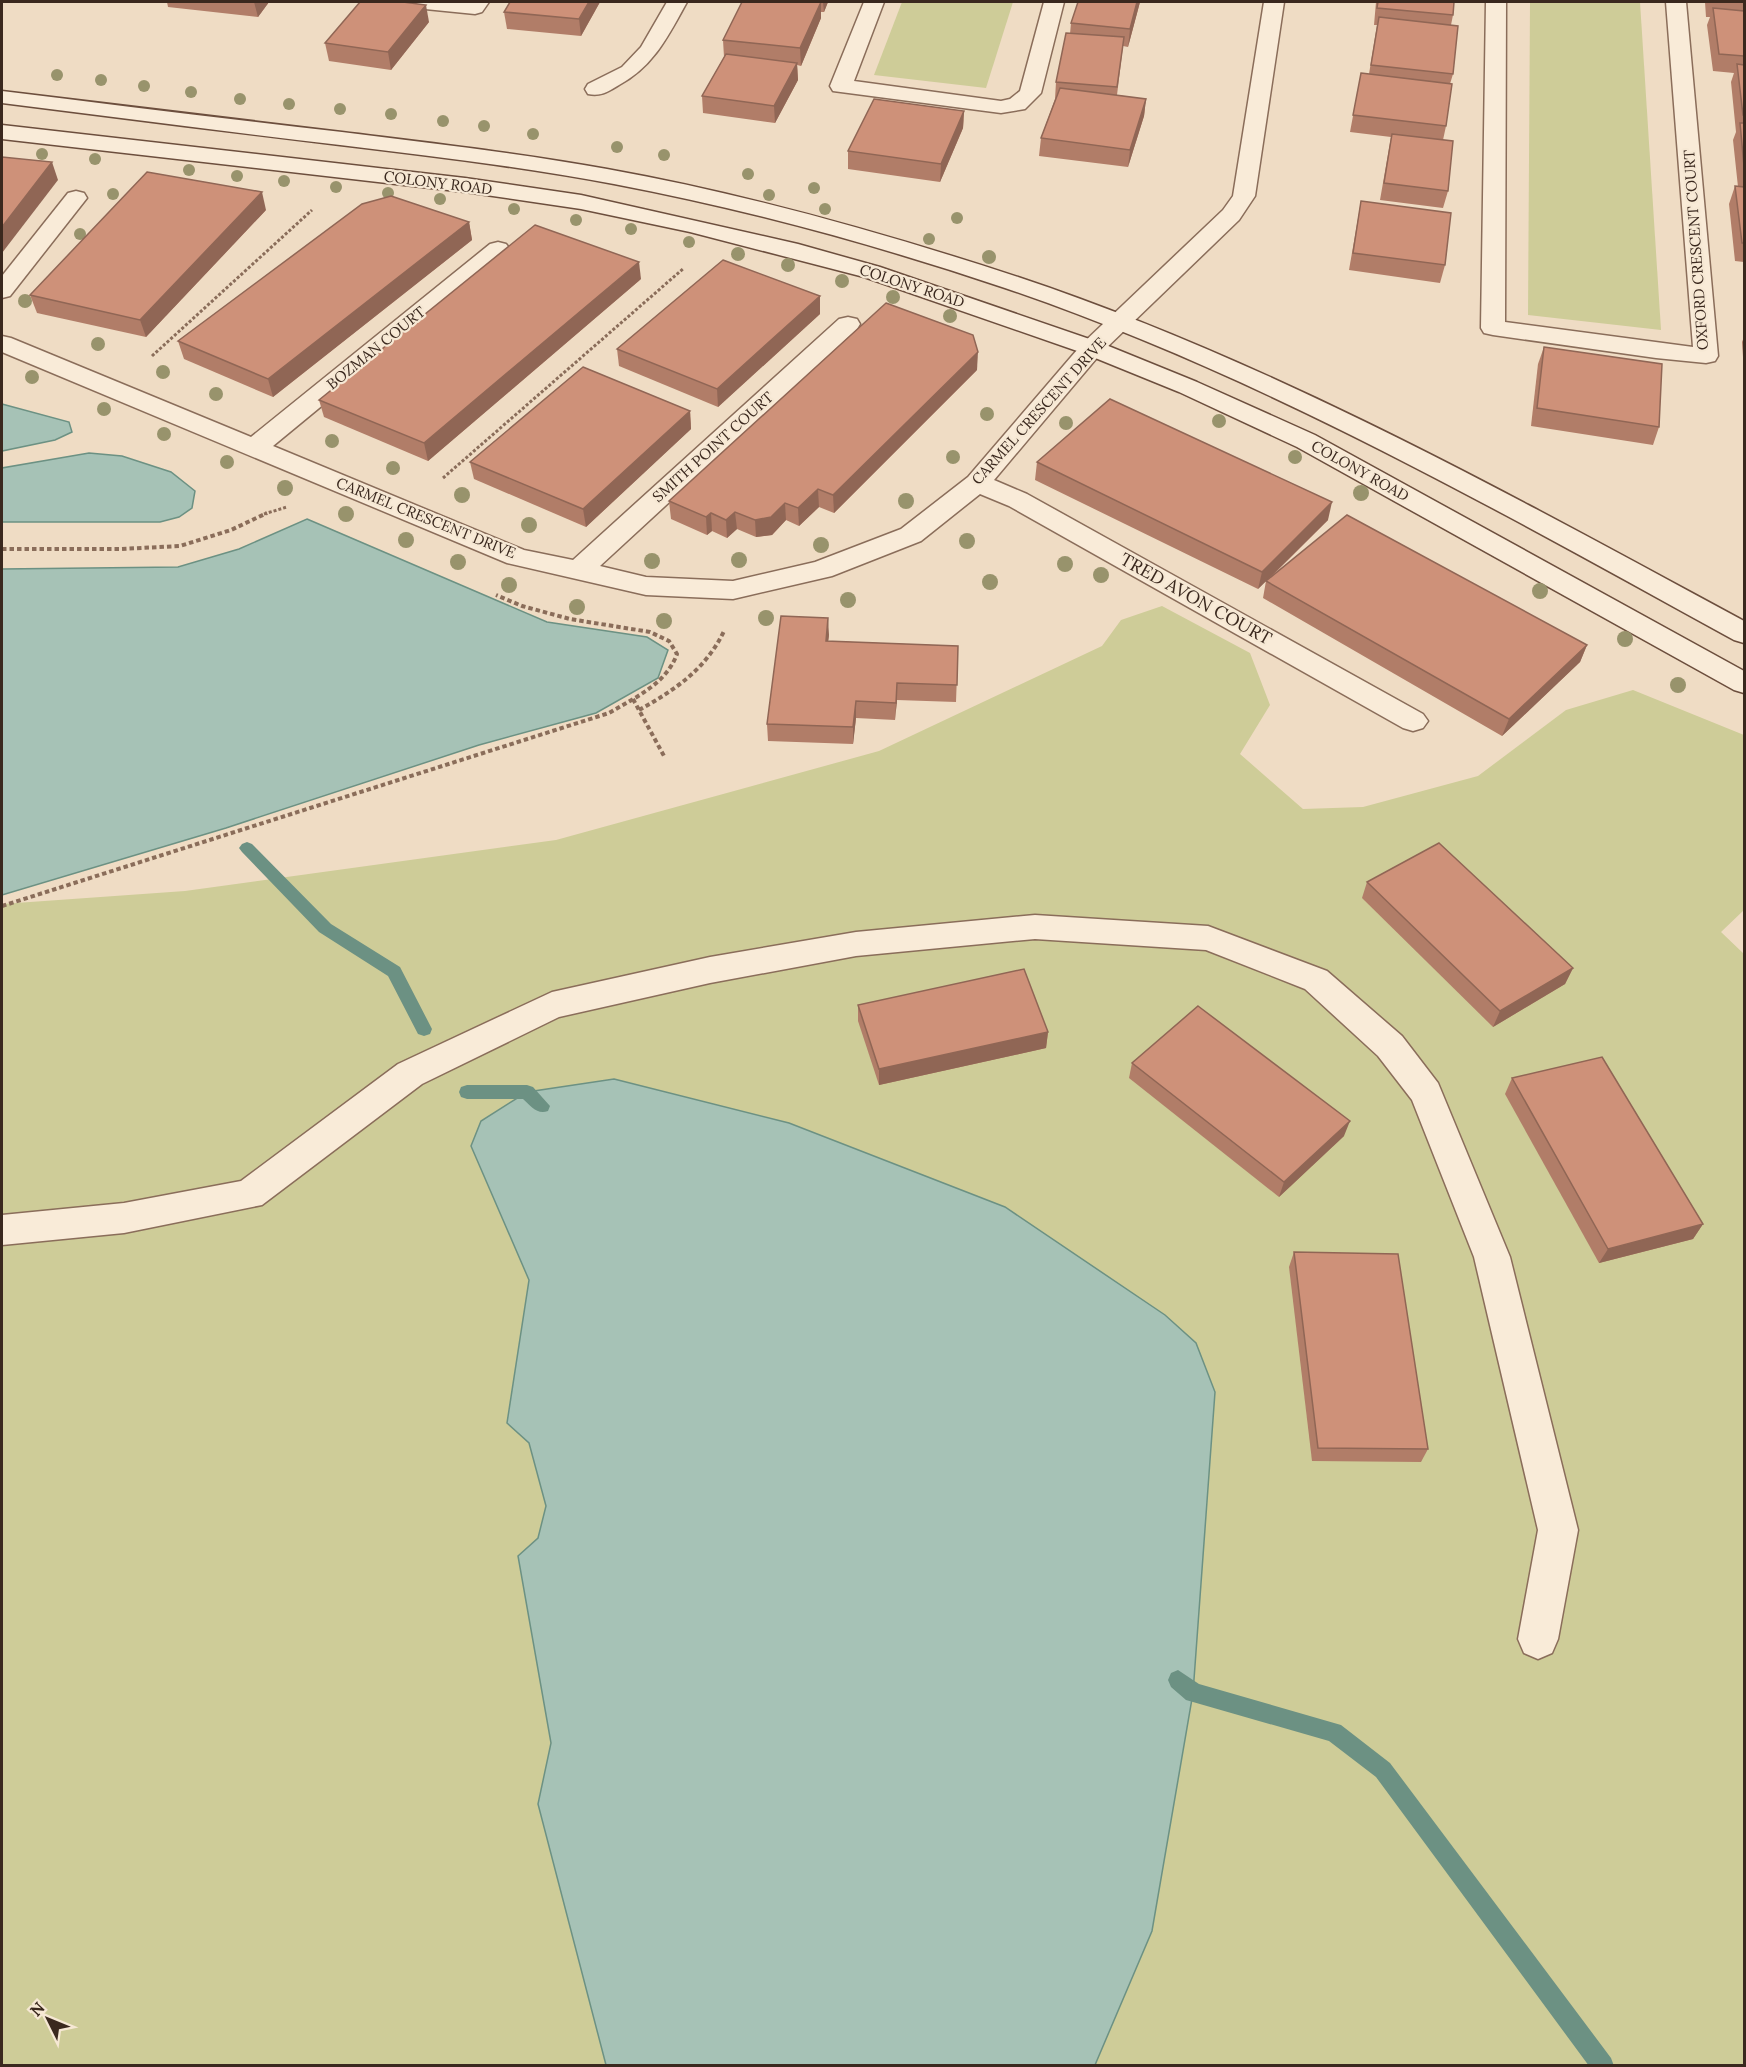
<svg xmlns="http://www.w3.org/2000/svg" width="1746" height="2067" font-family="Lora,serif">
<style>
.green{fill:#cecc98}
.water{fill:#a6c2b6;stroke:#6c9183;stroke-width:1.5}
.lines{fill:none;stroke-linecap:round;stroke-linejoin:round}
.stream{fill:#6c9183;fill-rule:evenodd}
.minor-casing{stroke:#8a6d5a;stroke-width:3}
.secondary-casing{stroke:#6c4e3d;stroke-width:3}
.path-far1{stroke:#8a6d5a;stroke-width:3;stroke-dasharray:3 2;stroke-linecap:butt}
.path{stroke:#8a6d5a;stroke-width:4;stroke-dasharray:4.5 3;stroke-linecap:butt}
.minor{fill:#f9ebd8;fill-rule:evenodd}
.secondary{fill:#f9ebd8;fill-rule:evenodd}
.tree{fill:#98936c}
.wall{fill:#b17d68}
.shaded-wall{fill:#906655}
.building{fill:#ce9179;stroke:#906655;stroke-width:1.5}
.labels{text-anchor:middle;stroke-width:4.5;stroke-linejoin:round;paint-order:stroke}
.far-street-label{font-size:15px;fill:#3a281e;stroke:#f6e8d4}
.street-label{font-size:18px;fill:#3a281e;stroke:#f6e8d4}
</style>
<rect width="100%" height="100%" fill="#efdcc4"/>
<g class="green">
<path d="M902 2H1013L986 88 874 75Z"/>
<path d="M1530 2H1640L1661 330 1528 315Z"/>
<path d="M1162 606 1250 653 1270 705 1240 754 1303 809 1363 807 1478 776 1566 710 1633 690 1744 735V910L1721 932 1744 954V2065H1092H1095L1152 1931 1193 1693 1215 1392 1005 1207 789 1123 614 1079 471 1146 529 1280 507 1422 529 1443 546 1506 538 1538 518 1556 551 1743 538 1804 606 2065 2 2066V904L185 891 556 840 879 751 1102 646 1121 620Z"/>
</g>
<g class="water">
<path d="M2 404 69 422 72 432 55 440 2 451Z"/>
<path d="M89 453 122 456 171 472 195 491 192 508 179 517 160 522H2V468Z"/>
<path d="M307 519 547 622 647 637 668 650 658 678 596 713 479 745 226 828 2 895V569L178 567 239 549Z"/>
<path d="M614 1079 789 1123 1005 1207 1165 1315 1196 1343 1215 1392 1193 1693 1152 1931 1095 2065H606L538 1804 551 1743 518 1556 538 1538 546 1506 529 1443 507 1423 529 1280 471 1146 481 1121 527 1092Z"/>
</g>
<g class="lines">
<g class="stream">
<path d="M247 842 252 844 331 924 400 967 432 1029 430 1034 424 1036 418 1034 388 976 319 932 242 852 239 848 242 844Z"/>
<path d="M467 1085H527L533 1087 550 1106 548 1111C537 1115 531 1106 523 1099H467L461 1097 459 1092 461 1087Z"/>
<path d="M1178 1670 1199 1684 1341 1725 1390 1763 1611 2058 1614 2066H1589L1376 1777 1329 1741 1186 1700 1171 1687 1168 1680 1171 1673Z"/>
</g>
<g class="minor-casing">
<g id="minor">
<path d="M405 2H489L482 12 475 14 415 8 408 6Z"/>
<path d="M667 2H687C668 36 654 66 619 85 609 91 601 97 588 94L585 89 588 84 622 67 641 47Z"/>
<path d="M864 2H884L854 81 1001 101 1010 99 1020 91 1044 2H1064L1041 93 1025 109 1001 113 833 91 830 86Z"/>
<path d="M1264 2H1284L1255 196 1239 220 1101 353 994 480 1027 494 1423 714 1428 721 1423 728 1413 731 1403 728 1009 506 980 494 921 541 832 576 733 599 646 595 507 563 2 352V336L11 338 251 437 490 244 498 242 506 244 510 249 506 254 273 446 524 550 573 560 839 319 848 317 857 319 860 324 857 329 600 566 646 577 733 581 815 562 901 529 968 477 1083 343 1223 210 1233 196Z"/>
<path d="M1486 2H1506L1505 322 1693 347 1666 2H1686L1718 356 1715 361 1706 363 1656 358 1493 335 1484 333 1481 328Z"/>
<path d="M76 191 84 193 87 198 10 296 2 298V276L68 193Z"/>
<path d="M1035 915 1208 926 1327 971 1402 1036 1438 1083 1510 1257 1578 1530 1558 1639 1552 1653 1538 1659 1524 1653 1518 1639 1538 1530 1474 1257 1412 1100 1378 1056 1305 989 1206 950 1035 939 856 956 710 983 559 1017 422 1084 262 1205 124 1233 2 1245V1215L124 1203 241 1181 398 1064 552 992 710 957 856 932Z"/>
</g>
</g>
<g class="secondary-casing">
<g id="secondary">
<path d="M2 91C115 105 228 119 342 132 430 143 519 153 607 169 746 194 884 233 1018 277 1273 362 1509 494 1744 621V643L1734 640C1497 510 1261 375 1005 288 877 245 746 209 614 184 523 167 432 156 340 145 227 132 115 117 2 103Z"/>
<path d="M2 125 465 178 581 195 798 244 880 267 1101 343 1197 382 1315 435 1744 671V693L1734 690 1297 447 1179 392 1083 353 864 277 690 232 581 209 465 192 2 139Z"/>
</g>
</g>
<g class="path-far1">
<path d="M152 356 312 210"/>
<path d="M443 478 684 268"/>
<path d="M264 514 287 507"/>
</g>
<g class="path">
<path d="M2 549H121L180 546 231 530 267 513"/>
<path d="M633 699 664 756"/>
<path d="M639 710C675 690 706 669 724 631"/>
<path d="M2 906 609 713C636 697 666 684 677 654L669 641 650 632 570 619 522 606 496 595"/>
</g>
<use href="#minor" class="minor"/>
<use href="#secondary" class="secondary"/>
</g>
<g class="tree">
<circle cx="57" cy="75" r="6"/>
<circle cx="101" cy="80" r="6"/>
<circle cx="144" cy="86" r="6"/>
<circle cx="191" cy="92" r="6"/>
<circle cx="240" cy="99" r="6"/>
<circle cx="289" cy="104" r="6"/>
<circle cx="340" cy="109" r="6"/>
<circle cx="391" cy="114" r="6"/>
<circle cx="443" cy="121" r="6"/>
<circle cx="484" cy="126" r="6"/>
<circle cx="533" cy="134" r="6"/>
<circle cx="617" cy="147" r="6"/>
<circle cx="42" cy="154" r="6"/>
<circle cx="664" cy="155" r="6"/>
<circle cx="95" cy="159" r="6"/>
<circle cx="189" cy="170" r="6"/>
<circle cx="748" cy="174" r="6"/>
<circle cx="237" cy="176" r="6"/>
<circle cx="284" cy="181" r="6"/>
<circle cx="336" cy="187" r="6"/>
<circle cx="814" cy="188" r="6"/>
<circle cx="388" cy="193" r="6"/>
<circle cx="113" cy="194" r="6"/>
<circle cx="769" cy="195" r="6"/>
<circle cx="440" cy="199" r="6"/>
<circle cx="514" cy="209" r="6"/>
<circle cx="825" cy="209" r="6"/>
<circle cx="957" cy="218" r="6"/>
<circle cx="576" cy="220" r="6"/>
<circle cx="631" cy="229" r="6"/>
<circle cx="80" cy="234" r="6"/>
<circle cx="929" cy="239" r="6"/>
<circle cx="689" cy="242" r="6"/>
<circle cx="738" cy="254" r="7"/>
<circle cx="989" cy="257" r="7"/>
<circle cx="788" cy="265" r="7"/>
<circle cx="842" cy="281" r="7"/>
<circle cx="893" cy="297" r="7"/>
<circle cx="25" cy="301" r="7"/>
<circle cx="950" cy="316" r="7"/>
<circle cx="98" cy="344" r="7"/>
<circle cx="163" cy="372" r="7"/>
<circle cx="32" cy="377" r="7"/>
<circle cx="216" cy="394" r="7"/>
<circle cx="104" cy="409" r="7"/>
<circle cx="987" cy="414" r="7"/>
<circle cx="1219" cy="421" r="7"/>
<circle cx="1066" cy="423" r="7"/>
<circle cx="164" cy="434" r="7"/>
<circle cx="332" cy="441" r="7"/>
<circle cx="953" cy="457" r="7"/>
<circle cx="1295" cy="457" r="7"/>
<circle cx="227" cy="462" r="7"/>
<circle cx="393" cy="468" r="7"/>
<circle cx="285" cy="488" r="8"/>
<circle cx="1361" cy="493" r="8"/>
<circle cx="462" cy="495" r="8"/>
<circle cx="906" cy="501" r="8"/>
<circle cx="346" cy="514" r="8"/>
<circle cx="529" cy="525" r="8"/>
<circle cx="406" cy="540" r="8"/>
<circle cx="967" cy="541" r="8"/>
<circle cx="821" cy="545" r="8"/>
<circle cx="739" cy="560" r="8"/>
<circle cx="652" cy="561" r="8"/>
<circle cx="458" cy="562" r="8"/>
<circle cx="1065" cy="564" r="8"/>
<circle cx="1101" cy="575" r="8"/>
<circle cx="990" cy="582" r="8"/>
<circle cx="509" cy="585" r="8"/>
<circle cx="1540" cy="591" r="8"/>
<circle cx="848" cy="600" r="8"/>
<circle cx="577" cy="607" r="8"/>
<circle cx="766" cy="618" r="8"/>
<circle cx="664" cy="621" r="8"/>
<circle cx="1625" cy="639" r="8"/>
<circle cx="1678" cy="685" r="8"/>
</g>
<g class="wall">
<path d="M167 2H269L258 17 168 7Z"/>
<path d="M510 2H600L581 36 507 29 504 12Z"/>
<path d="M742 2H828L824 12H821V18L801 66 797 65 798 80 775 123 703 113 702 96 724 57 723 40Z"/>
<path d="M1140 2 1128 47 1123 46 1117 95 1146 99 1144 116 1128 167 1039 156 1041 138 1055 99 1056 82 1070 34 1071 23Z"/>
<path d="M1376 2H1454L1453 15 1451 25 1453 74 1450 84 1446 126 1443 140 1448 191 1443 208 1380 200 1391 137 1350 132 1361 73 1369 74 1377 25H1374Z"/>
<path d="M1705 2H1744V262L1735 261 1729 204 1735 186 1738 187 1733 140 1736 132 1731 82 1734 73 1713 71 1707 25 1710 17H1706Z"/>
<path d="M429 22 391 70 329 61 325 43Z"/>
<path d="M964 111 963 128 940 182 848 169V151Z"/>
<path d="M1361 201 1445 265 1440 283 1349 270Z"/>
<path d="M266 210 146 337 37 313 30 295Z"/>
<path d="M469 222 472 240 273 397 184 359 178 341Z"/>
<path d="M641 279 428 461 324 417 319 400Z"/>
<path d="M820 314 718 407 619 366 617 349Z"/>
<path d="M1744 337V372L1742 342Z"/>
<path d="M1544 347 1659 427 1653 445 1531 426 1538 364Z"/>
<path d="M977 370 834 513 819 507 799 526 786 520 772 535 756 537 737 529 727 538 712 531 707 535 671 519 669 501Z"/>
<path d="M690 411 691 429 586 527 474 479 470 462Z"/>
<path d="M1037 462 1328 520 1269 579 1587 645 1580 662 1502 736 1263 598 1266 581 1258 589 1035 480Z"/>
<path d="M829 635 828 641 958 646 956 702 897 700 895 720 856 718 853 744 768 741 767 724Z"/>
<path d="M1367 882 1573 968 1565 984 1493 1027 1362 898Z"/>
<path d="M858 1005 1048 1032 1046 1048 879 1085 858 1021Z"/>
<path d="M1132 1063 1344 1136 1279 1197 1129 1078Z"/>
<path d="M1512 1078 1703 1224 1693 1239 1599 1263 1505 1094Z"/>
<path d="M1294 1252 1428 1449 1421 1462 1312 1461 1289 1267Z"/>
</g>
<g class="shaded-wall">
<path d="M254 2H269L258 17Z"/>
<path d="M589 2H600L581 36 579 19Z"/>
<path d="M821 2V18L801 66 800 48Z"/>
<path d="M823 2H828L824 12Z"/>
<path d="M1137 2H1140L1128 47 1130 29Z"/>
<path d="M426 5 429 22 391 70 388 52Z"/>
<path d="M797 63 798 80 775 123 774 106Z"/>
<path d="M1146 99 1144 116 1128 167 1130 150Z"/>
<path d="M964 111 963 128 940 182 941 164Z"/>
<path d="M52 162 58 180 2 253V227Z"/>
<path d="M262 192 266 210 146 337 140 320Z"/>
<path d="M469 222 472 240 273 397 268 379Z"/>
<path d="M639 262 641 279 428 461 424 443Z"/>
<path d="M820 296V314L718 407 717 389Z"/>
<path d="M978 352 977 370 834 513 833 495Z"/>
<path d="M690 411 691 429 586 527 583 509Z"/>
<path d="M818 489 819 507 799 526 798 508Z"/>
<path d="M1332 502 1328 520 1258 589 1262 572Z"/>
<path d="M785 503 786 520 772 535 756 537 755 520Z"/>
<path d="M735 512 737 529 727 538 726 520Z"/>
<path d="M711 513 712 531 707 535 706 517Z"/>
<path d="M828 618 829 635 826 658V641Z"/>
<path d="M1587 645 1580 662 1502 736 1509 719Z"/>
<path d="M897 683V700L895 720 896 703Z"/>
<path d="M856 701V718L853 744V727Z"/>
<path d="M1573 968 1565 984 1493 1027 1500 1011Z"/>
<path d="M1048 1032 1046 1048 879 1085V1069Z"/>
<path d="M1350 1121 1344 1136 1279 1197 1284 1182Z"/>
<path d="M1703 1224 1693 1239 1599 1263 1608 1249Z"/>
</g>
<g class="building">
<path d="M360 2H403L426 5 388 52 325 43Z"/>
<path d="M510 2H589L579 19 504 12Z"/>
<path d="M742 2H821L800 48 723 40Z"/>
<path d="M1078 2H1137L1130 29 1071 23Z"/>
<path d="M1378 2H1454L1453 15 1377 8Z"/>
<path d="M1713 8 1744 11V56L1719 54Z"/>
<path d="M1379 17 1458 26 1453 74 1371 65Z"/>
<path d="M1066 33 1124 37 1117 87 1056 82Z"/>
<path d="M726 54 797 63 774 106 702 96Z"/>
<path d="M1737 64 1744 65V115H1743Z"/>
<path d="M1361 73 1452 84 1446 126 1353 115Z"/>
<path d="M1060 88 1146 99 1130 150 1041 138Z"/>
<path d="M874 99 964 111 941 164 848 151Z"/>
<path d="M1740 123H1744V166Z"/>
<path d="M1392 134 1453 141 1448 191 1384 183Z"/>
<path d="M2 157 52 162 2 227Z"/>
<path d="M147 172 262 192 140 320 30 295Z"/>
<path d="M1735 186 1744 187V243H1742Z"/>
<path d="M391 196 469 222 268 379 178 341 362 204Z"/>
<path d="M1361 201 1451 213 1445 265 1353 253Z"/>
<path d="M535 225 639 262 424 443 319 400Z"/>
<path d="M723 260 820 296 717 389 617 349Z"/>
<path d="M886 303 973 335 978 352 833 495 818 489 798 508 785 503 771 517 755 520 735 512 726 520 711 513 706 517 669 501Z"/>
<path d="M1544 347 1662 364 1659 427 1537 408Z"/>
<path d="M583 367 690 411 583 509 470 462Z"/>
<path d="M1110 399 1332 502 1262 572 1037 462Z"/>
<path d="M1347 515 1587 645 1509 719 1266 581Z"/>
<path d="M781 616 828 618 826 641 958 646 957 685 897 683 896 703 856 701 853 727 767 724Z"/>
<path d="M1439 843 1573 968 1500 1011 1367 882Z"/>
<path d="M1024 969 1048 1032 879 1069 858 1005Z"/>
<path d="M1198 1006 1350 1121 1284 1182 1132 1063Z"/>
<path d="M1602 1057 1703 1224 1608 1249 1512 1078Z"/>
<path d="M1294 1252 1398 1254 1428 1449 1318 1448Z"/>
</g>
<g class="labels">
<g class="far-street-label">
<text transform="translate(438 183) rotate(7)" y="5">COLONY ROAD</text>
<text transform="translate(1696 250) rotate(-94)" y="5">OXFORD CRESCENT COURT</text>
<text transform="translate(912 286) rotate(18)" y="5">COLONY ROAD</text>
<text transform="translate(376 348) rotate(-39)" y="5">BOZMAN COURT</text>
<text transform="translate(1039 411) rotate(-48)" y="5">CARMEL CRESCENT DRIVE</text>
<text transform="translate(713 447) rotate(-42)" y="5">SMITH POINT COURT</text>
<text transform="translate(1360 471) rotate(29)" y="5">COLONY ROAD</text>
<text transform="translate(426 518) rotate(22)" y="5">CARMEL CRESCENT DRIVE</text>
</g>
<g class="street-label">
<text transform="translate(1196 599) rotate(29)" y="6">TRED AVON COURT</text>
</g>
</g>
<rect width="1746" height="2067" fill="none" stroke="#3a281e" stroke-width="6"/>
<g transform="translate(48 2019) rotate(313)" stroke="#f6e8d4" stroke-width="4.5" paint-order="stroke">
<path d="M0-4.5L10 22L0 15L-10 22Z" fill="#3a281e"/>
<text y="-9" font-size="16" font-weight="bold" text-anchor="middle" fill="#3a281e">N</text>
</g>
</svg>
